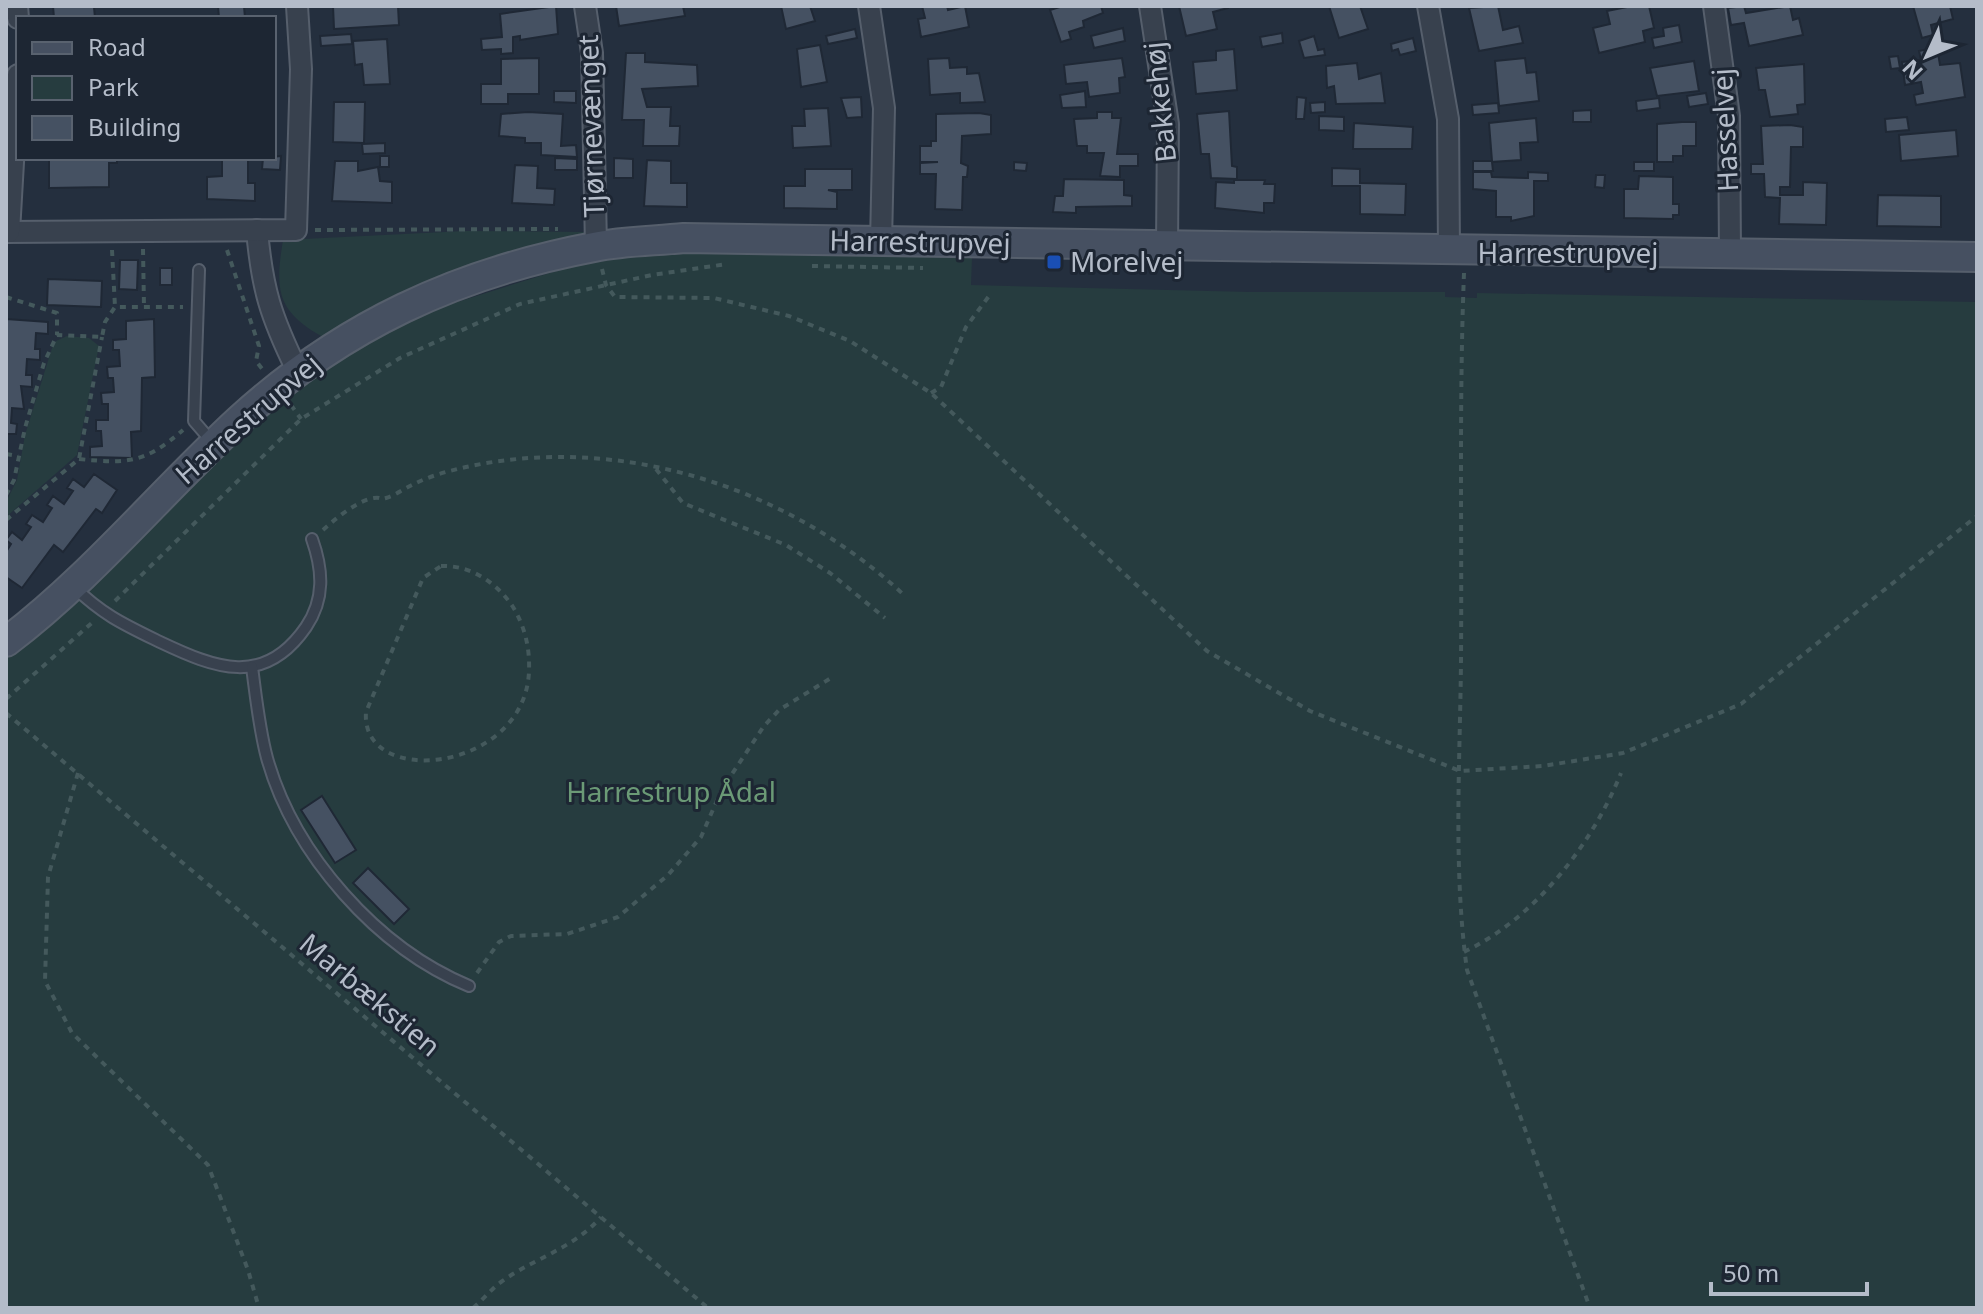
<svg xmlns="http://www.w3.org/2000/svg" width="1983" height="1314" font-family="'Noto Sans',sans-serif">
<style>
.green{fill:#263c3f}
.building{fill:#455162;stroke:#1f2835;stroke-width:2}
.lines{fill:none;stroke-linecap:round;stroke-linejoin:round}
.lane-casing{stroke:#565f6c;stroke-width:14}
.street-casing{stroke:#565f6c;stroke-width:24}
.secondary-casing{stroke:#565f6c;stroke-width:32}
.path{stroke:#44595c;stroke-width:4;stroke-dasharray:6 6;stroke-linecap:butt}
.lane{stroke:#38414e;stroke-width:10}
.street{stroke:#38414e;stroke-width:20}
.secondary{stroke:#465061;stroke-width:28}
.transit-dot{fill:#1a4fb4;stroke:#1d2633;stroke-width:3}
.labels{text-anchor:middle;stroke-width:6;stroke-linejoin:round;paint-order:stroke}
.street-label{font-size:28px;fill:#b4bcc9;stroke:#1d2633}
.poi-label{font-size:28px;fill:#b4bcc9;stroke:#1d2633;text-anchor:start}
.park-label{font-size:28px;fill:#6b9a76;stroke:#1d2633}
</style>
<rect width="100%" height="100%" fill="#242f3e"/>
<g class="green">
<path d="M465 231 586 232 396 296 323 337C276 311 275 289 283 240Z"/>
<path d="M686 251 972 258 971 285 1250 292H1445V297L1477 298V293L1977 302V1308H6V650L273 405 342 351 403 319 588 261Z"/>
<path d="M67 336 89 338 99 346 77 455 6 517V502L17 480 25 435 52 348 56 341Z"/>
</g>
<g class="building">
<path d="M53 6 94 7 95 18H54Z"/>
<path d="M218 6H244L245 18H219Z"/>
<path d="M333 6H398L399 25 334 29Z"/>
<path d="M556 6 558 34 520 40V36L513 37V53L501 54V49L482 50 481 39 502 37 500 14Z"/>
<path d="M616 6H683L685 16 619 26Z"/>
<path d="M781 6H810L815 21 786 29Z"/>
<path d="M922 6H947L948 10 965 6 969 27 921 37 918 19 925 18Z"/>
<path d="M1063 6H1101L1103 13 1083 21 1084 27 1069 32 1071 39 1061 42 1050 10Z"/>
<path d="M1179 6H1228V8L1213 12 1217 29 1186 36Z"/>
<path d="M1329 6H1360L1368 29 1339 38Z"/>
<path d="M1498 6 1503 30 1519 26 1523 43 1479 51 1469 8Z"/>
<path d="M1632 6H1649L1654 28 1643 31 1645 42 1599 53 1593 28 1610 24 1607 11Z"/>
<path d="M1744 6 1746 13 1790 6 1793 20 1799 18 1803 35 1749 46 1744 23 1731 25 1728 8Z"/>
<path d="M1913 6H1950L1953 19 1931 25 1933 35 1922 38Z"/>
<path d="M1679 25 1682 42 1654 48 1652 38 1664 36 1663 28Z"/>
<path d="M1123 28 1125 41 1094 48 1091 36Z"/>
<path d="M855 29 857 38 828 44 826 36Z"/>
<path d="M1282 33 1283 43 1262 47 1260 37Z"/>
<path d="M351 34 352 44 321 46 320 36Z"/>
<path d="M1314 36 1318 50 1324 49 1325 55 1304 58 1299 41Z"/>
<path d="M1413 38 1416 51 1400 55 1398 49 1392 51 1391 44Z"/>
<path d="M387 39 390 84 364 85 362 64 355 65 353 41Z"/>
<path d="M820 45 827 82 801 87 797 49Z"/>
<path d="M1937 47 1940 65 1960 63 1965 97 1916 105 1914 95 1923 93 1921 82 1905 85 1902 62 1921 60 1919 51Z"/>
<path d="M1234 49 1237 90 1196 94 1193 62 1216 60V51Z"/>
<path d="M626 53H645V62L697 65 698 86 642 89 647 107H671L670 126H680L679 146H643L644 120H622Z"/>
<path d="M1898 56 1900 68 1891 69 1889 57Z"/>
<path d="M539 58V94H508V104H481V84H501V59Z"/>
<path d="M949 58 950 68 967 67V74L979 73 985 102 960 103V93L930 95 928 59Z"/>
<path d="M1122 58 1125 77 1119 78 1120 93 1089 97 1087 82 1066 84 1064 65Z"/>
<path d="M1525 58 1527 73 1536 72 1539 101 1499 106 1495 61Z"/>
<path d="M1694 61 1699 91 1657 96 1650 68Z"/>
<path d="M1357 63 1359 79 1381 73 1385 103 1336 104 1334 86 1327 88 1326 66Z"/>
<path d="M1804 64 1805 104 1797 105 1798 114 1770 117 1765 90H1759L1756 68Z"/>
<path d="M554 91H576V103L554 102Z"/>
<path d="M1085 91 1086 107 1062 108 1060 95Z"/>
<path d="M1706 93 1708 104 1689 107 1687 96Z"/>
<path d="M861 97 862 117 847 118 841 98Z"/>
<path d="M1297 97 1306 98 1304 119H1296Z"/>
<path d="M1659 98 1660 108 1637 111 1636 101Z"/>
<path d="M334 102H365L364 143 333 142Z"/>
<path d="M1325 102V112L1311 113 1310 103Z"/>
<path d="M1498 103 1499 113 1473 115 1472 105Z"/>
<path d="M828 108 831 146 793 148 792 126H805L804 109Z"/>
<path d="M1591 110V122H1573V111Z"/>
<path d="M1229 111 1232 166 1237 167V179L1211 178 1209 154H1201L1197 114Z"/>
<path d="M528 112 563 114 561 146 576 145 577 157 541 155V143H525V138L499 136 501 114Z"/>
<path d="M1097 112H1112V118H1121L1117 154H1138V166H1120V177L1100 176 1104 153H1087V146H1077L1074 119 1097 118Z"/>
<path d="M979 113 991 115V134L962 136 961 163 968 166 967 177H963L962 210 935 209 936 174H920V163L938 162H920V146H931V141H936V114Z"/>
<path d="M1319 116 1344 117V131L1319 130Z"/>
<path d="M1907 117 1909 130 1886 132 1885 119Z"/>
<path d="M1536 118 1538 142 1520 143 1521 160 1492 162 1493 171H1473V161H1492L1489 123Z"/>
<path d="M1682 122H1696V146H1683V156H1673V162H1657V124Z"/>
<path d="M1354 123 1413 127 1412 149H1353Z"/>
<path d="M1790 125 1803 127V147H1791L1790 187H1780V195H1803V182L1827 183 1826 225 1779 224 1780 198 1765 197 1764 174H1751V164H1763L1761 126Z"/>
<path d="M1956 130 1958 156 1901 161 1899 135Z"/>
<path d="M385 143V153L363 154 362 144Z"/>
<path d="M281 156 280 170 262 169 263 158Z"/>
<rect x="380" y="156" width="9" height="11"/>
<path d="M92 158H117V163H109V187L49 188V160Z"/>
<path d="M232 158 248 160V183H255V201L207 199V177L222 176V160Z"/>
<path d="M555 158 577 159V170H555Z"/>
<path d="M614 158 633 159V178H614Z"/>
<path d="M647 160 671 161V183H687V207L644 206Z"/>
<path d="M335 161H358V171L378 167 380 181 392 182V203L332 201Z"/>
<path d="M1014 162 1027 163 1026 171 1014 170Z"/>
<rect x="1634" y="162" width="20" height="9"/>
<path d="M515 165 538 166 537 188 555 189 554 205 512 203Z"/>
<path d="M1332 168 1360 169V183L1406 184 1405 215 1360 214V186H1332Z"/>
<path d="M805 169H852V190H828L837 192V209L784 208V186H805Z"/>
<path d="M1473 172H1491L1492 177 1528 178V172L1548 173V181H1534V216L1511 221V217H1496V191L1473 189Z"/>
<path d="M1596 175H1605L1604 188 1595 187Z"/>
<path d="M1639 176 1673 177V204H1679V215H1673V219L1624 218V189H1638Z"/>
<path d="M1064 179 1124 180V195L1132 196V206L1076 207V213L1053 212 1055 196H1063Z"/>
<path d="M1234 180H1265L1264 184H1275L1274 203H1264V213L1215 208 1216 182 1234 183Z"/>
<path d="M1878 195 1941 196V227L1877 226Z"/>
<path d="M120 260H138L137 290 119 289Z"/>
<rect x="160" y="268" width="12" height="17"/>
<path d="M48 279 102 281 101 307 47 305Z"/>
<path d="M6 319 48 322V334L36 333 35 349H40V360L27 359 26 375H32V387L21 386 24 409 12 408 11 423 17 424 16 434H6Z"/>
<path d="M154 319 155 377 142 378 141 431 131 432 132 458 90 457V447L102 446 101 431H96V420H108V404H102L101 393 114 392 113 378H108L107 367 120 366 119 350H113V340L126 339V321Z"/>
<path d="M94 474 117 490 102 513 96 509 63 552 54 545 22 588 6 577V552L11 544 6 540 12 532 22 540 31 527 26 524 32 515 43 522 52 508 47 505 53 496 64 504 73 491 67 488 73 479 84 487Z"/>
<path d="M322 796 356 850 335 863 301 810Z"/>
<path d="M368 868 409 909 394 924 353 883Z"/>
</g>
<g class="lines">
<g class="lane-casing">
<g id="lane">
<path d="M199 270 194 421 213 443"/>
<path d="M73 586C103 615 123 624 160 642 215 668 264 688 306 627 325 599 323 570 312 539"/>
<path d="M252 667C256 697 259 728 267 758 294 854 377 948 469 986"/>
</g>
</g>
<g class="street-casing">
<g id="street">
<path d="M17 6 18 18"/>
<path d="M585 6 592 53 596 246"/>
<path d="M869 6 884 108 881 242"/>
<path d="M1150 6 1168 124 1167 246"/>
<path d="M1428 6 1448 119 1449 252"/>
<path d="M1714 6 1729 116 1730 254"/>
<path d="M257 230C262 289 271 317 297 370"/>
<path d="M6 232 296 230 301 69 297 6"/>
<path d="M9 232 18 75"/>
</g>
</g>
<g class="secondary-casing">
<path id="secondary" d="M6 642C91 578 161 492 239 420 342 326 457 273 594 247 623 241 655 241 684 238L1977 257"/>
</g>
<g class="path">
<path d="M315 230 558 229"/>
<path d="M143 249 144 307"/>
<path d="M112 250 115 307"/>
<path d="M227 250 259 346 256 361 263 370"/>
<path d="M812 266 923 268"/>
<path d="M602 269 606 285 615 297 714 298 789 316 850 341 931 393 1207 651 1310 711 1460 771 1543 766 1623 753 1741 704 1977 516"/>
<path d="M1464 273C1459 402 1462 532 1461 661 1460 764 1453 869 1467 970L1590 1308"/>
<path d="M6 297 57 313V335"/>
<path d="M931 393 941 387 966 327 989 296"/>
<path d="M291 405 301 419"/>
<path d="M6 454 18 456"/>
<path d="M79 459C128 464 145 463 183 430"/>
<path d="M656 469 683 503 786 545 830 573 885 618"/>
<path d="M6 495 14 480 25 428 44 363 57 335 102 337 105 322 115 307H183"/>
<path d="M6 520 79 459 102 337"/>
<path d="M323 530C335 519 358 500 374 498 382 497 379 500 386 498 396 495 405 488 414 484 430 476 448 471 466 467 622 433 790 488 905 596"/>
<path d="M441 566C471 565 497 583 513 607 525 627 530 648 529 672 524 773 360 789 366 712L423 578Z"/>
<path d="M115 601 301 419 400 358 520 304 652 275 727 264"/>
<path d="M6 699 94 621"/>
<path d="M6 713 708 1308"/>
<path d="M78 773 48 877 45 981 72 1033 208 1165 248 1270 259 1308"/>
<path d="M1464 952C1535 918 1592 845 1621 773"/>
<path d="M477 973 499 942 511 936 567 934 618 917 668 875 701 837 722 789 764 726 779 710 831 678"/>
<path d="M473 1308C483 1300 491 1289 501 1282 534 1258 573 1249 601 1217"/>
</g>
<use href="#lane" class="lane"/>
<use href="#street" class="street"/>
<use href="#secondary" class="secondary"/>
</g>
<rect class="transit-dot" x="1046" y="254" width="16" height="16" rx="4"/>
<g class="labels">
<g class="street-label">
<text transform="translate(1160 102) rotate(-96)" y="10">Bakkehøj</text>
<text transform="translate(591 126) rotate(-92)" y="10">Tjørnevænget</text>
<text transform="translate(1725 130) rotate(-93)" y="10">Hasselvej</text>
<text transform="translate(920 242) rotate(1)" y="10">Harrestrupvej</text>
<text x="1568" y="263">Harrestrupvej</text>
<text transform="translate(248 419) rotate(-41)" y="10">Harrestrupvej</text>
<text transform="translate(370 995) rotate(40)" y="10">Marbækstien</text>
</g>
<g class="poi-label">
<text x="1070" y="272">Morelvej</text>
</g>
<g class="park-label">
<text x="671" y="802">Harrestrup Ådal</text>
</g>
</g>
<rect width="1983" height="1314" fill="none" stroke="#b4bcc9" stroke-width="16"/>
<rect x="16" y="16" width="260" height="144" fill="#1d2633" stroke="#59626f" stroke-width="2"/>
<rect x="32" y="42" width="40" height="12" fill="#465061" stroke="#59626f" stroke-width="2"/>
<text x="88" y="56" font-size="24" fill="#b4bcc9">Road</text>
<rect x="32" y="76" width="40" height="24" fill="#263c3f" stroke="#59626f" stroke-width="2"/>
<text x="88" y="96" font-size="24" fill="#b4bcc9">Park</text>
<rect x="32" y="116" width="40" height="24" fill="#455162" stroke="#59626f" stroke-width="2"/>
<text x="88" y="136" font-size="24" fill="#b4bcc9">Building</text>
<g transform="translate(1927 56) rotate(226)" stroke="#1d2633" stroke-width="6" paint-order="stroke">
<path d="M0-6L14 30L0 20L-14 30Z" fill="#b4bcc9"/>
<text y="-12" font-size="22" font-weight="bold" text-anchor="middle" fill="#b4bcc9">N</text>
</g>
<path d="M1711 1282v12h156v-12" fill="none" stroke="#b4bcc9" stroke-width="4"/>
<text x="1723" y="1282" font-size="24" fill="#b4bcc9" stroke="#1d2633" stroke-width="6" paint-order="stroke">50 m</text>
</svg>
